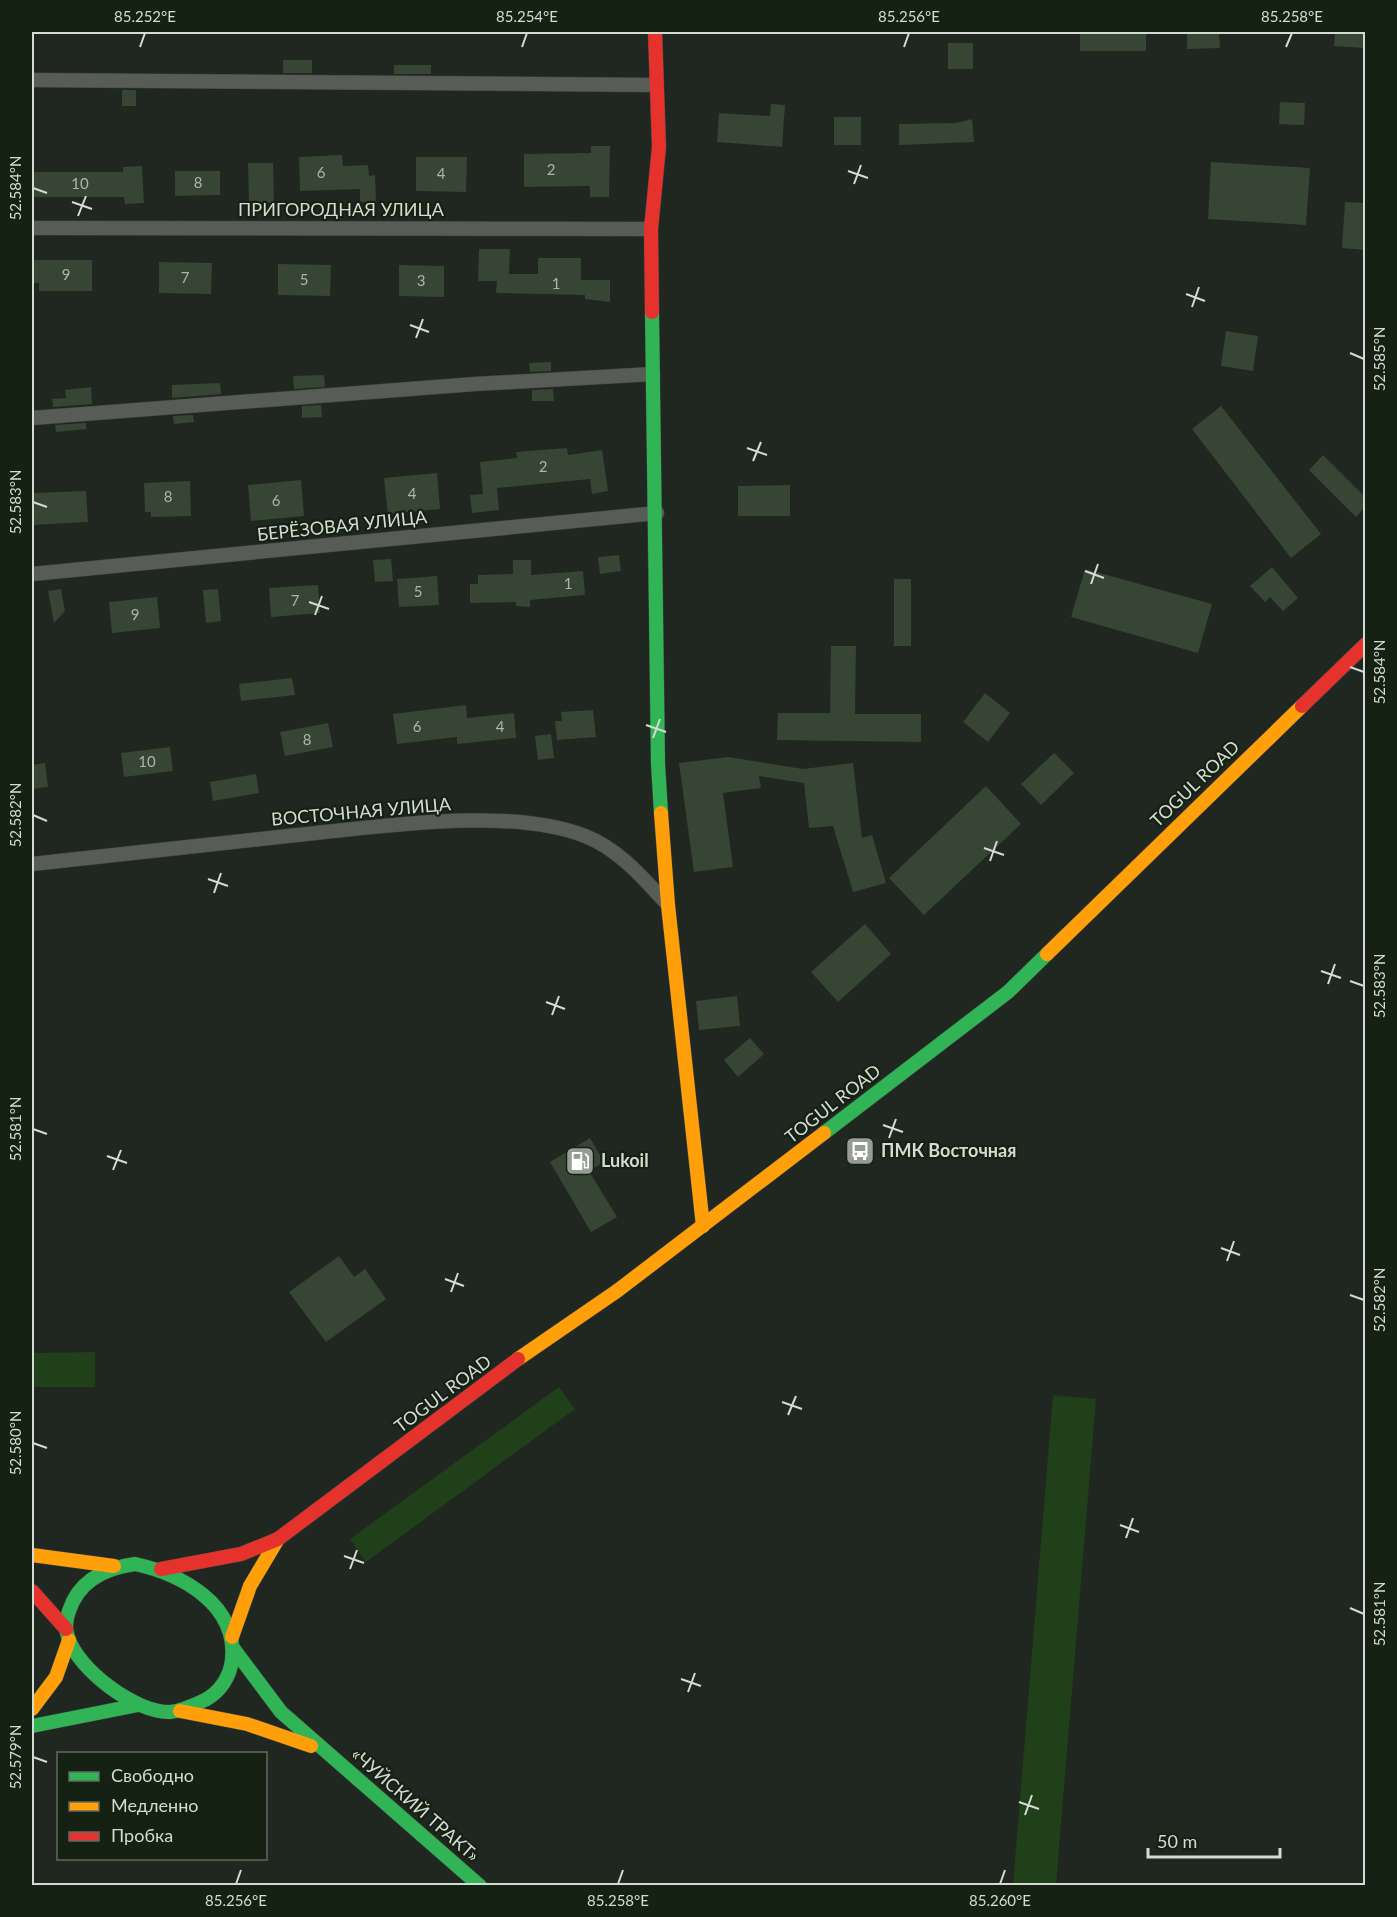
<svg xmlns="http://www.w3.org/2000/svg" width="1397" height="1917" font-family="Lato,sans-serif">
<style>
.green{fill:#1f4019}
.building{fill:#364534}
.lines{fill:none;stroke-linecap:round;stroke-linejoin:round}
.street-casing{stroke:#3e443e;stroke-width:15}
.fast-casing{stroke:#3e443e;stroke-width:15}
.slow-casing{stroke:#3e443e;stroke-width:15}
.jam-casing{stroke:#3e443e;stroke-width:15}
.street{stroke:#575c56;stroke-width:14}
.fast{stroke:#30b455;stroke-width:14}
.slow{stroke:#ff9f0a;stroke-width:14}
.jam{stroke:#e5322d;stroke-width:14}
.ticks{fill:none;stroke:#d3dbd2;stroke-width:2}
.labels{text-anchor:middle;stroke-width:4.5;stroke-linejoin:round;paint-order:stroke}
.number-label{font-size:15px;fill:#acb6aa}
.street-label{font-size:18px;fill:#d3dbd2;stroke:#152113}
.poi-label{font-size:18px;font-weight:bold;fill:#d3dbd2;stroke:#152113;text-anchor:start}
.neatline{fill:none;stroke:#d3dbd2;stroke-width:2}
.ticks-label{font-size:15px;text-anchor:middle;fill:#d3dbd2}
</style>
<rect width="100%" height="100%" fill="#202620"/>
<g class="green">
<path d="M95 1352V1387H32V1353Z"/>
<path d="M559 1387 575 1409 366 1562 350 1539Z"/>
<path d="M1053 1395 1096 1399 1056 1885H1013Z"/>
</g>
<g class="building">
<rect x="1080" y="32" width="66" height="19"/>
<path d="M1187 32H1219L1220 48 1187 49Z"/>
<path d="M1335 32H1365V48L1334 46Z"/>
<rect x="948" y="43" width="25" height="26"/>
<rect x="283" y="60" width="29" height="13"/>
<rect x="394" y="65" width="37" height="9"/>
<rect x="122" y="90" width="14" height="16"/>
<path d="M1280 102 1305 103 1304 125 1279 124Z"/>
<path d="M771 104 785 105 782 147 717 142 719 113 770 116Z"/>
<rect x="834" y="117" width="27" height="28"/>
<path d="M972 119 974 142 899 145V124L956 123Z"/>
<path d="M591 146H610L609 197H590V186L524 187V154L591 153Z"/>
<path d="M342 155 343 166 368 165 369 176 375 175 376 202H360V189L300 191 299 157Z"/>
<path d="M416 157H467L466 192 416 191Z"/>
<path d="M1211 162 1310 168 1306 225 1208 219Z"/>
<path d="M248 163H273L274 203H249Z"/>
<path d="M142 166 144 203 125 204 124 197H32V172H123V167Z"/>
<path d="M175 171H220V195L175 196Z"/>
<path d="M1345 202 1365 203V250L1342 248Z"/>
<path d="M479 249H510L509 274H538V258H581V280H610V302L585 299V295L496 293 497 281H478Z"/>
<path d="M32 260H92V291H39V283H32Z"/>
<path d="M159 262 212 263 211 294 159 293Z"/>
<path d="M278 264 331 265 330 296 278 295Z"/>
<path d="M399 265 444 266V297L399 296Z"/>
<path d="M1226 331 1258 336 1253 371 1221 366Z"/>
<path d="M551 362V371L530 372 529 363Z"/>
<path d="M324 375 325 387 294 389 293 376Z"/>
<path d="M220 383 221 394 172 398V385Z"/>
<path d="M91 387 92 404 53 407 52 399 66 398 65 390Z"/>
<path d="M553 389 554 401H532V390Z"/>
<path d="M321 405 322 417 302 418V406Z"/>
<path d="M1221 406 1321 534 1291 558 1192 429Z"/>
<path d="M193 415 194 422 174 424 173 416Z"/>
<path d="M86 423V429L56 432 55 425Z"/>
<path d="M567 448 568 455 602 450 608 491 592 494 590 479 497 488 499 510 472 513 470 495 483 494 480 462 517 458 516 452Z"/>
<path d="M1323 455 1365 497V507L1356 517 1309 470Z"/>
<path d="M437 473 440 509 388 514 384 478Z"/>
<path d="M301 480 304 516 251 521 248 485Z"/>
<path d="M190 481 191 516 151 517V512H145L144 483Z"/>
<path d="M790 485V516H738V486Z"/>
<path d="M86 491 88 522 32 525V493Z"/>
<path d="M619 555 621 571 600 574 598 557Z"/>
<path d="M391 559 393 581 375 582 373 560Z"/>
<path d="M513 560H531V575L583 571 585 595 530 600V607L516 606V602L470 603V584H478V575L513 574Z"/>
<path d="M1272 567 1298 598 1283 611 1270 597 1265 602 1250 586Z"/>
<path d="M1085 569 1212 604 1198 653 1071 617Z"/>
<path d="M437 576 439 605 399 607 397 579Z"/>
<rect x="894" y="579" width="17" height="67"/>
<path d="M318 585 320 613 271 617 269 588Z"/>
<path d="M61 589 65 611 54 623 48 591Z"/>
<path d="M218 589 221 621 206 623 203 590Z"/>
<path d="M157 597 160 628 112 633 109 602Z"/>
<path d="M831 646H856L855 714H921V742L777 740 778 713H830Z"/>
<path d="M292 678 295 695 241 701 239 684Z"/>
<path d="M985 693 1010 713 988 742 963 722Z"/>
<path d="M466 705 467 718 514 713 516 738 457 744V737L397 744 393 714Z"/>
<path d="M593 710 596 737 557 740 555 721H562L561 712Z"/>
<path d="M328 723 333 747 285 756 280 732Z"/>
<path d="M551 734 554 758 538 760 535 736Z"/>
<path d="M170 747 173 771 124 777 121 753Z"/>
<path d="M1054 753 1074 773 1041 805 1021 784Z"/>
<path d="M728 757 803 769 853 763 862 838 872 835 886 883 853 892 833 826 809 828 804 783 759 776 761 788 723 793 733 867 694 872 679 763Z"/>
<path d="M45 763 48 787 32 789V765Z"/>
<path d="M256 774 259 793 213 801 210 782Z"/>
<path d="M986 786 1021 824 924 915 889 878Z"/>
<path d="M865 924 891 954 838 1002 811 972Z"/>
<path d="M737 996 740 1026 699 1030 696 1001Z"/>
<path d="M750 1038 764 1054 738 1077 724 1060Z"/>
<path d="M590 1138 604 1162 589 1171 617 1217 591 1232 550 1162Z"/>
<path d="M339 1256 354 1277 365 1269 386 1299 326 1342 289 1292Z"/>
</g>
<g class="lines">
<g class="street-casing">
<g id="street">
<path d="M32 80 656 85"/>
<path d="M32 228 651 229"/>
<path d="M32 418 475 384 653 374"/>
<path d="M32 574 657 513"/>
<path d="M32 864C120 854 209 845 297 835 379 827 509 806 585 836 619 849 644 879 668 905"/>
</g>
</g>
<g class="fast-casing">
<g id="fast">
<path d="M652 312 658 764 661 813"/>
<path d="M824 1133 1008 992 1047 954"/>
<path d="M135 1564C181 1574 238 1604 232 1660 230 1677 220 1692 205 1700 194 1705 182 1711 170 1712 136 1713 78 1670 68 1637 65 1629 66 1619 69 1611 79 1580 105 1568 135 1564Z"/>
<path d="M233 1648 281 1712 480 1886"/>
<path d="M32 1726 138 1705"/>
</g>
</g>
<g class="slow-casing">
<g id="slow">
<path d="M661 813 668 905 703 1226"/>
<path d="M1047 954 1302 706"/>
<path d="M518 1359 617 1291 824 1133"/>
<path d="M32 1555 114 1566"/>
<path d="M232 1637 250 1586 278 1539"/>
<path d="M32 1709 56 1677 69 1640"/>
<path d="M180 1711 247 1724 311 1746"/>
</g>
</g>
<g class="jam-casing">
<g id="jam">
<path d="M652 312 651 229 659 147 655 32"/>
<path d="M1302 706 1366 644"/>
<path d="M161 1569 241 1554 278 1539 518 1359"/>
<path d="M32 1591 66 1629"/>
</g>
</g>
<use href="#street" class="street"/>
<use href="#fast" class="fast"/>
<use href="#slow" class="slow"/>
<use href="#jam" class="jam"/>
</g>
<path class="ticks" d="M140 47 145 33M522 47 527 33M904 47 909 33M1286 47 1292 33M848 171 868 178M854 184 861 165M33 188 47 193M72 202 92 209M78 216 86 196M1186 294 1205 301M1192 307 1199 287M410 325 429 332M416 338 423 319M1350 353 1364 359M747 448 767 455M753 461 761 442M33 502 47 507M1085 571 1104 578M1091 584 1098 564M309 602 329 609M315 615 322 596M1350 667 1364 672M646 725 666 732M653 738 660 719M33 815 47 821M984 848 1004 855M990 861 997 841M208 879 228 886M214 893 221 873M1321 971 1341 978M1350 981 1364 986M1328 984 1335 964M546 1002 565 1009M552 1015 559 996M883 1125 903 1132M33 1129 47 1134M889 1138 896 1119M107 1156 127 1163M113 1170 121 1150M1221 1248 1240 1255M1227 1261 1234 1241M445 1279 464 1286M451 1292 458 1273M1350 1295 1364 1300M782 1402 802 1409M788 1415 796 1396M33 1443 47 1448M1120 1525 1139 1532M1126 1538 1133 1518M344 1556 364 1563M350 1569 357 1550M1350 1608 1364 1614M681 1679 701 1686M688 1692 695 1673M33 1757 47 1762M1019 1802 1039 1809M1025 1815 1032 1795M236 1884 241 1870M618 1884 623 1870M1000 1884 1005 1870"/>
<defs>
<g id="bus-square" transform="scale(1.5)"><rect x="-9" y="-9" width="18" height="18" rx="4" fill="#949c94" stroke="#152113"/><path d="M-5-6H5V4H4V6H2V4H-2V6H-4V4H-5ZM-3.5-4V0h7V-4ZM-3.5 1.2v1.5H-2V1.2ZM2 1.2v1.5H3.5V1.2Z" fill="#fff"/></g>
<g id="fuel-square" transform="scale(1.5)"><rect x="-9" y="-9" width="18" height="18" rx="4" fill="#949c94" stroke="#152113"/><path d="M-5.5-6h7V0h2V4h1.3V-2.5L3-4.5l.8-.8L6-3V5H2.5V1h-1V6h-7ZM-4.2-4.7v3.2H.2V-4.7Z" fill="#fff"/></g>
</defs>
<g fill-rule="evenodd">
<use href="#bus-square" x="860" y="1151"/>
<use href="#fuel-square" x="580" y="1161"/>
</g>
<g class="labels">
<g class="number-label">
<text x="551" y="175">2</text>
<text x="321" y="178">6</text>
<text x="441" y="179">4</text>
<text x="198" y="188">8</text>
<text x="80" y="189">10</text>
<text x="66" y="280">9</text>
<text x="185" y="283">7</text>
<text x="304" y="285">5</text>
<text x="421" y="286">3</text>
<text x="556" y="289">1</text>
<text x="543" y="472">2</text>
<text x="412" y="499">4</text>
<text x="168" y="502">8</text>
<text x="276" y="506">6</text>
<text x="568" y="589">1</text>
<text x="418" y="597">5</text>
<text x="295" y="606">7</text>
<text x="135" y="620">9</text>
<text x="417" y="732">6</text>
<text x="500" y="732">4</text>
<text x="307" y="745">8</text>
<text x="147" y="767">10</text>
</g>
<g class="street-label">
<text x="341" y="216">ПРИГОРОДНАЯ УЛИЦА</text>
<text transform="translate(342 526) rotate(-6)" y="6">БЕРЁЗОВАЯ УЛИЦА</text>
<text transform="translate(1195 784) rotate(-44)" y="6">TOGUL ROAD</text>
<text transform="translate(361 812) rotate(-5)" y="6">ВОСТОЧНАЯ УЛИЦА</text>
<text transform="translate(833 1104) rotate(-38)" y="6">TOGUL ROAD</text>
<text transform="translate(443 1394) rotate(-37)" y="6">TOGUL ROAD</text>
<text transform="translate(415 1805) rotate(41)" y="6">«ЧУЙСКИЙ ТРАКТ»</text>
</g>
<g class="poi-label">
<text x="881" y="1157">ПМК Восточная</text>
<text x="601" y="1167">Lukoil</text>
</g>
</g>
<rect width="1397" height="1917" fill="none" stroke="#152113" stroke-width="66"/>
<rect x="57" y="1752" width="210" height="108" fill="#152113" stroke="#616b5f" stroke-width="1.5"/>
<rect x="69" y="1772" width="30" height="9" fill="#30b455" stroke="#616b5f" stroke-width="1.5"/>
<text x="111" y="1782" font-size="18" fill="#d3dbd2">Свободно</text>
<rect x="69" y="1802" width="30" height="9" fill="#ff9f0a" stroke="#616b5f" stroke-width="1.5"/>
<text x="111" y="1812" font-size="18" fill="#d3dbd2">Медленно</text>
<rect x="69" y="1832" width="30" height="9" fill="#e5322d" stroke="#616b5f" stroke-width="1.5"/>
<text x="111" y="1842" font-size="18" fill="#d3dbd2">Пробка</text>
<path d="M1148 1848v9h132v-9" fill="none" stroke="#d3dbd2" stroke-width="3"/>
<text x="1157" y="1848" font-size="18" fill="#d3dbd2" stroke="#152113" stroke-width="4.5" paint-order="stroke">50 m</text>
<rect x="33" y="33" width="1331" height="1851" class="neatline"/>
<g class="ticks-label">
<text x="145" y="22">85.252°E</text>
<text x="527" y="22">85.254°E</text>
<text x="909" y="22">85.256°E</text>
<text x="1292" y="22">85.258°E</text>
<text transform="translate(16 188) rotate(-90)" y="5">52.584°N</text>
<text transform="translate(1380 359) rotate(-90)" y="5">52.585°N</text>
<text transform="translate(16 502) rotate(-90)" y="5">52.583°N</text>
<text transform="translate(1380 672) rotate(-90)" y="5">52.584°N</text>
<text transform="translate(16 815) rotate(-90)" y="5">52.582°N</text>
<text transform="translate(1380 986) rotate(-90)" y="5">52.583°N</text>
<text transform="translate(16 1129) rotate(-90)" y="5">52.581°N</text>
<text transform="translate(1380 1300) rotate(-90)" y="5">52.582°N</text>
<text transform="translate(16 1443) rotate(-90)" y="5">52.580°N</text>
<text transform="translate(1380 1614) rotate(-90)" y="5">52.581°N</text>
<text transform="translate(16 1757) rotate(-90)" y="5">52.579°N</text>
<text x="236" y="1906">85.256°E</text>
<text x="618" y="1906">85.258°E</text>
<text x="1000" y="1906">85.260°E</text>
</g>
</svg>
